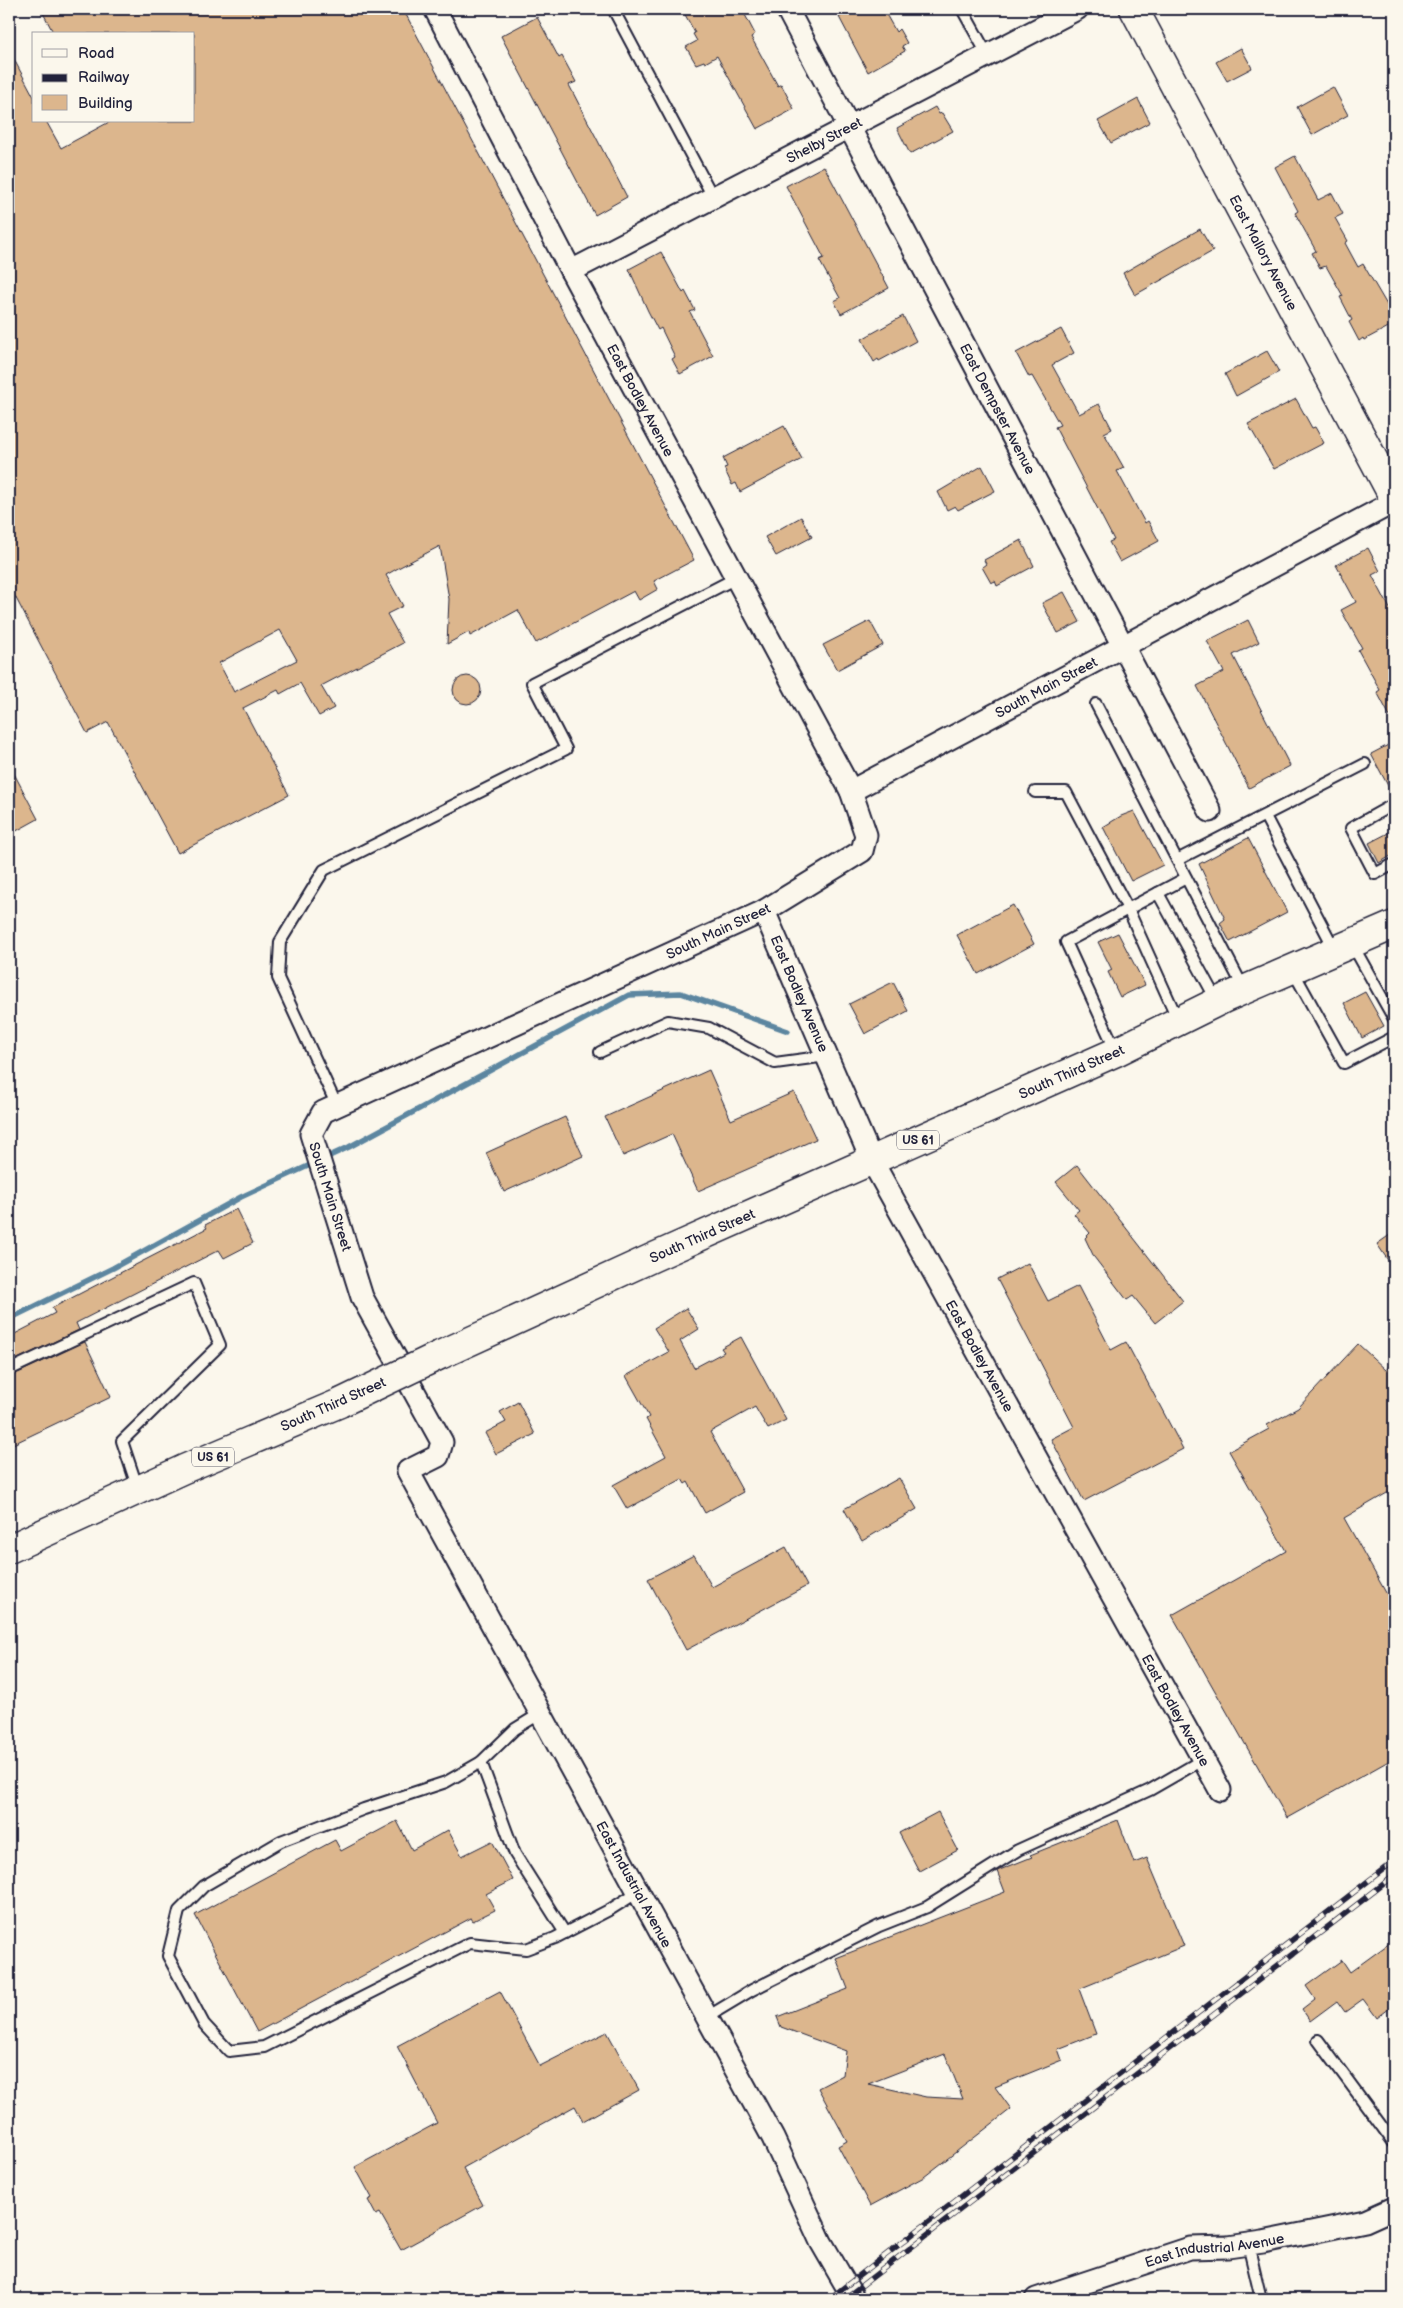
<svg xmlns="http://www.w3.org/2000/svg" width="1403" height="2308" font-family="'Balsamiq Sans',sans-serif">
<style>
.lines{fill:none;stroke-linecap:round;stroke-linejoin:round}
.stream{stroke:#5c86a0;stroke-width:5.5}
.building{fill:#dcb68d;stroke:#22223b;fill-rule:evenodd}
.service-casing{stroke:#22223b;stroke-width:14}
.minor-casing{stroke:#22223b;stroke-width:25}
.secondary-casing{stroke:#22223b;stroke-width:31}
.primary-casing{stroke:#22223b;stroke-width:31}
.service{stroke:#fbf7ec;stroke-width:10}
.minor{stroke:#fbf7ec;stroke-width:21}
.secondary{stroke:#fbf7ec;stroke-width:28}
.primary{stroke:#fbf7ec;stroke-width:28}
.rail-casing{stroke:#22223b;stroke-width:5.5}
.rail{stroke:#fbf7ec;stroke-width:4;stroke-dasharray:11;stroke-linecap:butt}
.primary-bridge-casing{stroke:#22223b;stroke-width:31;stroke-linecap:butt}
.primary-bridge{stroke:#fbf7ec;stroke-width:28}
.labels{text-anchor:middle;stroke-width:4;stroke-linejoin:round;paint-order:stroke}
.shield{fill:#fbf7ec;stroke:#636270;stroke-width:1}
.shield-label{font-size:12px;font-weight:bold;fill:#22223b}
.street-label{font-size:14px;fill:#22223b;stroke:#fbf7ec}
</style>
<rect width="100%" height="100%" fill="#fbf7ec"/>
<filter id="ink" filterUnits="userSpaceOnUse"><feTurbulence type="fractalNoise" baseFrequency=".02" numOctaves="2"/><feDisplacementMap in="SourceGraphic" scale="10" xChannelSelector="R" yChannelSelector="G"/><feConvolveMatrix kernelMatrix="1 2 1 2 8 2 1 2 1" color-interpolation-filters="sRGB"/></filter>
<g filter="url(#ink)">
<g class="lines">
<path class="stream" d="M9 1319 113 1268 241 1197 349 1147 629 995 681 993 788 1031"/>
</g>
<g class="building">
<path d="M41 9H403L694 560 654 581 658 589 639 600 634 591 536 643 518 610 470 636 469 632 447 644 449 599 440 546 400 567 386 575 403 606 387 614 403 643 321 686 334 708 319 716 300 683 280 694 278 690 243 708 289 795 178 853 108 722 87 733 9 585V50L34 97V121H46L61 148 111 121H194V34H54ZM280 630 297 660 234 692 219 663Z"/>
<path d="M682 9H742L755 34 751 37 778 86 781 84 794 109 757 129 717 56 705 63 704 61 696 64 686 47 697 41 693 34 695 33Z"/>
<path d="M840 9H883L896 32 899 29 907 43 902 46 905 51 868 72 839 17 843 15Z"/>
<path d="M537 17 559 58 562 56 576 82 569 85 627 197 595 215 501 36Z"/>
<path d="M1241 48 1252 68 1227 81 1216 62Z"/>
<path d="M1333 87 1348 115 1312 135 1297 107Z"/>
<path d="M1138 99 1150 122 1111 143 1098 121Z"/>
<path d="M935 107 939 114 942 113 953 131 910 154 897 128Z"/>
<path d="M1295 156 1318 200 1332 193 1343 214 1335 218 1348 241 1345 243 1358 267 1363 264 1394 317V324L1364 340 1363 338 1359 341 1349 322 1352 320 1340 297 1343 296 1326 266 1320 268 1312 253 1316 251 1295 213 1298 211 1275 167Z"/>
<path d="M824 166 889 288 841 314 834 301 840 298 819 260 824 258 786 186Z"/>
<path d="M1200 229 1213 251 1135 295 1123 273Z"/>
<path d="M661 252 683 293 685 291 695 310 690 312 713 356 680 374 672 359 675 357 661 328 658 330 648 311 629 269Z"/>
<path d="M903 316 916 341 879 361 878 359 874 362 862 339Z"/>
<path d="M1061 329 1074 353 1052 365 1079 414 1099 404 1112 429 1104 433 1124 468 1117 471 1145 523 1148 521 1159 541 1120 562 1109 542 1114 540 1055 427 1060 425 1032 376 1029 377 1016 353Z"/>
<path d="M1267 351 1279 372 1236 396 1225 374Z"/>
<path d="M1296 399 1312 428 1315 427 1324 443 1274 469 1248 424Z"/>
<path d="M784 426 802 459 740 492 736 483 732 485 724 468 727 467 723 458Z"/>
<path d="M982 466 995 491 958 510 955 506 947 510 938 492Z"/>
<path d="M801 517 812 537 776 556 765 537Z"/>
<path d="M1021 540 1034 566 997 586 995 581 991 583 982 567 986 564 984 560Z"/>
<path d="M1368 548 1380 571 1372 575 1394 616V724L1377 692 1380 690 1358 650 1362 648 1341 610 1356 602 1336 565Z"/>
<path d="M1064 592 1080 622 1058 633 1042 603Z"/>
<path d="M1248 620 1259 642 1233 655 1290 766 1249 788 1197 686 1224 672 1207 641Z"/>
<path d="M870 621 883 645 837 670 823 645Z"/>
<circle cx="467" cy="690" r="14"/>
<path d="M1394 742V797L1371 754Z"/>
<path d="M9 764 38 819 9 835Z"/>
<path d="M1134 811 1163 865 1131 881 1103 827 1121 816Z"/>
<path d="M1394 830V854L1379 863 1369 843Z"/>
<path d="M1248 838 1287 912 1230 942 1220 923 1225 919 1199 864Z"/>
<path d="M1013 905 1034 944 978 974 957 935Z"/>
<path d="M1118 933 1145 985 1120 997 1108 972 1112 970 1098 942Z"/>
<path d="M893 982 908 1011 865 1034 849 1004Z"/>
<path d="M1365 992 1384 1026 1362 1038 1344 1003Z"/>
<path d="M709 1070 731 1120 794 1092 816 1139 698 1191 672 1134 623 1156 605 1117Z"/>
<path d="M565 1117 583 1156 504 1192 486 1153Z"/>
<path d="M1077 1165 1183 1301 1155 1323 1133 1296 1127 1300 1094 1257 1085 1238 1090 1233 1074 1214 1079 1210 1056 1182Z"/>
<path d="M236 1209 253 1243 224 1258 219 1250 76 1323 79 1330 9 1363V1337L55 1313 52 1308 207 1228 205 1225Z"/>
<path d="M1394 1232V1269L1377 1244Z"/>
<path d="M1028 1263 1048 1301 1078 1286 1111 1350 1126 1342 1183 1449 1084 1501 1051 1439 1074 1427 997 1279Z"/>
<path d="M686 1308 699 1329 680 1341 694 1368 724 1352 721 1348 741 1337 786 1420 768 1429 755 1407 710 1432 743 1492 705 1513 688 1482 685 1484 682 1479 627 1509 613 1485 666 1456 646 1419 649 1417 626 1376 669 1352 654 1328Z"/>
<path d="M85 1342 111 1397 9 1446V1377Z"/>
<path d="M1358 1344 1386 1370 1394 1360V1489L1344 1518 1394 1607V1758L1287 1818 1172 1615 1286 1551 1229 1451 1269 1429 1267 1425 1298 1408Z"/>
<path d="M518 1402 535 1434 496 1454 485 1433 506 1422 500 1412Z"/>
<path d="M899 1478 917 1509 862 1541 844 1509Z"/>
<path d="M786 1547 807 1586 686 1650 648 1579 694 1555 712 1587Z"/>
<path d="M938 1812 958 1850 919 1871 899 1833Z"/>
<path d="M1118 1820 1134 1863 1147 1858 1184 1946 1079 1989 1096 2034 1058 2049 1062 2060 995 2087 1011 2109 924 2177 870 2206 838 2146 847 2141 818 2088 843 2075 846 2051 781 2027 777 2017 848 1989 836 1958 1005 1892 997 1871 1032 1857 1030 1855ZM945 2054 963 2099 926 2097 868 2084Z"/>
<path d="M397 1821 412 1850 448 1830 462 1856 492 1841 513 1880 486 1894 495 1910 473 1921 471 1918 257 2032 195 1915 335 1840 341 1851Z"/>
<path d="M1394 1940V2005L1377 2018 1363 1999 1345 2012 1337 2001 1310 2021 1302 2009 1315 1999 1306 1986 1342 1960 1350 1972Z"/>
<path d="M500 1991 540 2066 607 2032 639 2090 583 2121 575 2106 463 2168 483 2205 401 2250 380 2213 376 2215 368 2200 372 2198 355 2167 437 2123 397 2046Z"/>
</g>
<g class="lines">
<g class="service-casing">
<g id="service">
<path d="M613 9 713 197"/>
<path d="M962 9 987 54"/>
<path d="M1096 704 1177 860"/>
<path d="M1035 792H1066L1128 909 1178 1020"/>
<path d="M1394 804 1351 828 1375 874 1394 864"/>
<path d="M1265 816 1335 950"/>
<path d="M1158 893 1217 1001"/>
<path d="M1352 944 1394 1019"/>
<path d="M1293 971 1344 1063 1394 1037"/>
<path d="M1244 989 1177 860 1365 764"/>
<path d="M1116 1051 1066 942 1186 878"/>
<path d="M600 1052 668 1021 709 1028 775 1063 827 1056"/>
<path d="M337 1106 278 978 280 942 324 870 566 749 532 683 736 578"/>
<path d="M9 1370 194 1283 220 1345 122 1441 138 1489"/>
<path d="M541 1713 515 1729 481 1762 446 1782 364 1809 281 1841 204 1886 179 1911 168 1956 204 2024 229 2051 264 2047 470 1943 526 1949 555 1938 611 1909 638 1892"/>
<path d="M481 1762 515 1854 565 1933"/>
<path d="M707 2017 752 1990 879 1926 927 1907 1018 1850 1150 1790 1202 1760"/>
<path d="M1318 2040 1394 2143"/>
<path d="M1248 2244 1261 2299"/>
</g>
</g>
<g class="minor-casing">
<g id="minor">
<path id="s1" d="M435 9 571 271 851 791 866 835 862 851 764 911 323 1112 311 1134 362 1297 442 1442 438 1456 408 1471 773 2138 821 2242 854 2299"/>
<path id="s2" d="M787 9 1210 811"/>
<path id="s3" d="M571 271 1077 9"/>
<path id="s4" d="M851 791 1394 502"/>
<path id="s5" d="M764 911 872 1161 1220 1790"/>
<path id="s6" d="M1036 2299 1190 2248 1228 2247 1263 2242 1365 2221 1394 2208"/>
</g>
</g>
<g class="secondary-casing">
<g id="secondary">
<path id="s7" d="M1134 9 1394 498"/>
</g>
</g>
<g class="primary-casing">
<g id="primary">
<path id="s8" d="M440 1355 654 1257 1116 1052 1223 999 1394 925"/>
<path d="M9 1549 184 1469 340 1403"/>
</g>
</g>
<use href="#service" class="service"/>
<use href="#minor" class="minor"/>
<use href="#secondary" class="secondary"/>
<use href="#primary" class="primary"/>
<g class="rail-casing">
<g id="rail">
<path d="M829 2299 1394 1861"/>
<path d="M844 2299 1394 1876"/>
</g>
</g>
<use href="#rail" class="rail"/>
<g class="primary-bridge-casing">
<path id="primary-bridge" d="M340 1403 440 1355"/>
</g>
<use href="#primary-bridge" class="primary-bridge"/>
</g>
</g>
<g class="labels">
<g class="shield">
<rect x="897" y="1130.5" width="42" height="19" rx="4"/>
<rect x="192" y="1447.5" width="42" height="19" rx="4"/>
</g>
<g class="shield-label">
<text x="918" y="1144">US 61</text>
<text x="213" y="1461">US 61</text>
</g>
<g class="street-label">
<text dy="5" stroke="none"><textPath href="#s3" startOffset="285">Shelby Street</textPath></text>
<text dy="5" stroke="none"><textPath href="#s7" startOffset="276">East Mallory Avenue</textPath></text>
<text dy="5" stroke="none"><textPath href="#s1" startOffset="442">East Bodley Avenue</textPath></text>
<text dy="5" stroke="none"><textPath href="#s2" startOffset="452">East Dempster Avenue</textPath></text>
<text dy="5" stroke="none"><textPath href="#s4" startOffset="221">South Main Street</textPath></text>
<text transform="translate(718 931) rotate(-25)" y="5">South Main Street</text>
<text dy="5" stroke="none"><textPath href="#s5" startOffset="90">East Bodley Avenue</textPath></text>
<text dy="5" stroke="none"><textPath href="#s8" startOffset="692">South Third Street</textPath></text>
<text dy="5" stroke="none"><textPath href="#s1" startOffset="1639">South Main Street</textPath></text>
<text dy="5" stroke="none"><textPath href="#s8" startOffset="288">South Third Street</textPath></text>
<text dy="5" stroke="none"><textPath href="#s5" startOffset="495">East Bodley Avenue</textPath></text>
<text transform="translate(333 1404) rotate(-24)" y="5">South Third Street</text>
<text dy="5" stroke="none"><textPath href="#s5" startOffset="900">East Bodley Avenue</textPath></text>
<text dy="5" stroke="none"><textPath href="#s1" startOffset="2429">East Industrial Avenue</textPath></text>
<text dy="5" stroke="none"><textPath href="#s6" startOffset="186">East Industrial Avenue</textPath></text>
</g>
</g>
<rect width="1403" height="2308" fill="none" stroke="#fbf7ec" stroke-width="30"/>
<rect x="15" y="15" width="1373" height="2278" fill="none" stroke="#22223b" stroke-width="2" filter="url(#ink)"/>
<rect x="32" y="32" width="162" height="90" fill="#fbf7ec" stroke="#a4a2a5"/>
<rect x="42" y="49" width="25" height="8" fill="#fbf7ec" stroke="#a4a2a5"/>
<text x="78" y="58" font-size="15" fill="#22223b">Road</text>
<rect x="42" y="74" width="25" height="8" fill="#22223b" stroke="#a4a2a5"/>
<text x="78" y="82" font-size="15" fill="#22223b">Railway</text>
<rect x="42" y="95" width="25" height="15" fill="#dcb68d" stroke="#a4a2a5"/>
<text x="78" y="108" font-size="15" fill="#22223b">Building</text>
</svg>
